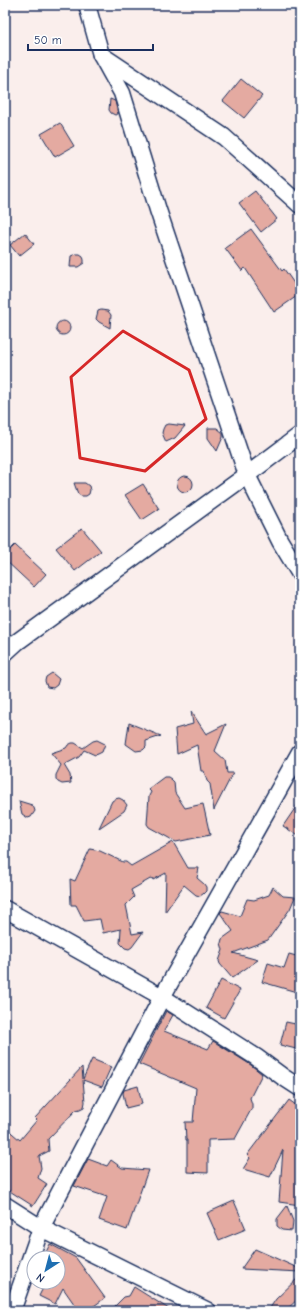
<svg xmlns="http://www.w3.org/2000/svg" width="305" height="1316" font-family="'Comic Neue',sans-serif">
<style>
.building{fill:#e4aaa1;stroke:#1b2f5e}
.lines{fill:none;stroke-linecap:round;stroke-linejoin:round}
.minor-casing{stroke:#1b2f5e;stroke-width:19}
.minor{stroke:#fff;stroke-width:16}
.marked{fill:none;stroke:#d62828;stroke-width:3;stroke-linejoin:round}
</style>
<rect width="100%" height="100%" fill="#faeeec"/>
<filter id="ink" filterUnits="userSpaceOnUse"><feTurbulence type="fractalNoise" baseFrequency=".025" numOctaves="2"/><feDisplacementMap in="SourceGraphic" scale="8" xChannelSelector="R" yChannelSelector="G"/><feConvolveMatrix kernelMatrix="1 2 1 2 8 2 1 2 1" color-interpolation-filters="sRGB"/></filter>
<g filter="url(#ink)">
<g class="building">
<path d="M241 79 262 96 244 118 223 101Z"/>
<path d="M110 99 115 101 118 114 115 115 111 113 109 110Z"/>
<path d="M60 123 74 146 55 157 41 134Z"/>
<path d="M255 191 277 219 261 232 239 203Z"/>
<path d="M251 229 282 271 284 269 300 292V294L274 312 245 268 242 271 225 248Z"/>
<path d="M25 233 34 244 19 256 10 245Z"/>
<path d="M76 254H80L83 256 84 260V263L78 267H70L71 256Z"/>
<path d="M101 310 108 311 111 315 110 328 99 322 96 319 98 311Z"/>
<circle cx="63" cy="328" r="7"/>
<path d="M169 424 185 426 175 438 166 442 162 433 163 429 165 425Z"/>
<path d="M208 428H217L223 433V437L217 451 208 438Z"/>
<circle cx="185" cy="484" r="8"/>
<path d="M74 483H85L89 486 90 490 89 494 86 496H81L78 494Z"/>
<path d="M143 484 159 509 142 520 125 495Z"/>
<path d="M82 528 101 551 75 571 56 548Z"/>
<path d="M15 545 46 574 34 587 5 560V555Z"/>
<path d="M52 673 59 679 57 685 53 688 47 687 45 681 46 677Z"/>
<path d="M191 711 206 734 226 724 215 751 225 760 227 773H233L214 810 210 784 207 781 204 771H201L197 745 177 754 175 729 193 724Z"/>
<path d="M129 723 161 736 146 741V747L143 750 136 751 126 744Z"/>
<path d="M97 740 105 744 102 752 98 754 95 755 84 750 79 757 64 765 70 775 71 783 62 784 58 782 56 779V775L61 765 51 753 66 748 68 745 72 743H75L83 748 93 741Z"/>
<path d="M164 777H168L171 779 174 782 175 793 185 808 203 804 210 835 176 842 149 827 147 824 149 796 151 792 148 789Z"/>
<path d="M119 798 123 800 127 805 124 811 99 828 112 801 115 799Z"/>
<path d="M19 801 32 805 34 808 35 811 31 817 28 818 22 814Z"/>
<path d="M300 801V837L283 826Z"/>
<path d="M173 842 188 868H199L197 878 204 884 206 887V891L203 894 200 896 196 895 184 885 165 912 166 873 153 880 152 878 131 890 134 897 126 905 132 934 143 932 132 947 129 949 125 948 120 943 121 929 103 933 100 919 84 921 76 905H71L70 879 75 881 90 849 100 851 123 862H126L131 866Z"/>
<path d="M273 887 283 896 295 897 290 909 268 940 233 953 258 960 232 978 220 964 219 961 223 950 221 943 222 939 233 931 220 913 222 911 240 916 247 899 254 900 269 895Z"/>
<path d="M289 954 300 957V993L262 982 268 963 284 968Z"/>
<path d="M221 980 240 990 224 1018 206 1008Z"/>
<path d="M166 1011 173 1015 164 1031 208 1049 213 1041 251 1065 262 1074 250 1098 252 1104V1108L235 1139 208 1140V1173L187 1172V1140H186L185 1122H193L196 1088 139 1064Z"/>
<path d="M286 1022 300 1025V1050L280 1045Z"/>
<path d="M92 1059 111 1067 102 1087 83 1080 85 1102 84 1107 80 1109 76 1110 48 1139 49 1151 39 1156 41 1168 38 1178 47 1184 33 1206 5 1188V1127L20 1140 37 1120 35 1118 82 1067 83 1079Z"/>
<path d="M138 1086 142 1104 126 1108 123 1093 124 1090Z"/>
<path d="M289 1100 300 1108V1205L279 1202 283 1150 270 1177 243 1169 250 1158 247 1155Z"/>
<path d="M88 1159 107 1166 111 1160 122 1168 148 1170 127 1230 99 1220 107 1197 74 1186Z"/>
<path d="M234 1201 246 1229 219 1240 207 1213Z"/>
<path d="M287 1206 293 1221 292 1231 282 1230 277 1226V1219Z"/>
<path d="M50 1244 76 1258 105 1298 87 1311H79L63 1288 55 1304 39 1296 46 1282H58V1258H43Z"/>
<path d="M255 1249 300 1269V1272L241 1269Z"/>
<path d="M300 1276V1297L285 1311H268L276 1299Z"/>
<path d="M134 1287 172 1311H110L124 1297 129 1296Z"/>
</g>
<g class="lines">
<g class="minor-casing">
<g id="minor">
<path d="M87 5 101 55 224 137 300 205"/>
<path d="M101 55 122 93 158 210 247 475 280 541 300 574"/>
<path d="M5 653 17 642 247 475 300 435"/>
<path d="M5 909 162 997 256 1057 283 1077 300 1088"/>
<path d="M5 1205 41 1228 208 1311"/>
<path d="M12 1311 41 1228 162 997 300 752"/>
</g>
</g>
<use href="#minor" class="minor"/>
</g>
</g>
<path class="marked" d="M123 331 189 370 206 419 145 471 80 458 71 377Z"/>
<rect width="305" height="1316" fill="none" stroke="#fff" stroke-width="20"/>
<rect x="10" y="10" width="285" height="1296" fill="none" stroke="#1b2f5e" stroke-width="1.5" filter="url(#ink)"/>
<g transform="translate(46 1270) rotate(216)"><circle r="19" fill="#ffffff" stroke="#a4acbf"/>
<path d="M0-3L7 15L0 10L-7 15Z" fill="#1f6fb2"/>
<text y="-6" font-size="11" font-weight="bold" text-anchor="middle" fill="#1b2f5e">N</text>
</g>
<path d="M28 44v6h125v-6" fill="none" stroke="#1b2f5e" stroke-width="2"/>
<text x="34" y="44" font-size="12" fill="#1b2f5e" stroke="#ffffff" stroke-width="3" paint-order="stroke">50 m</text>
</svg>
